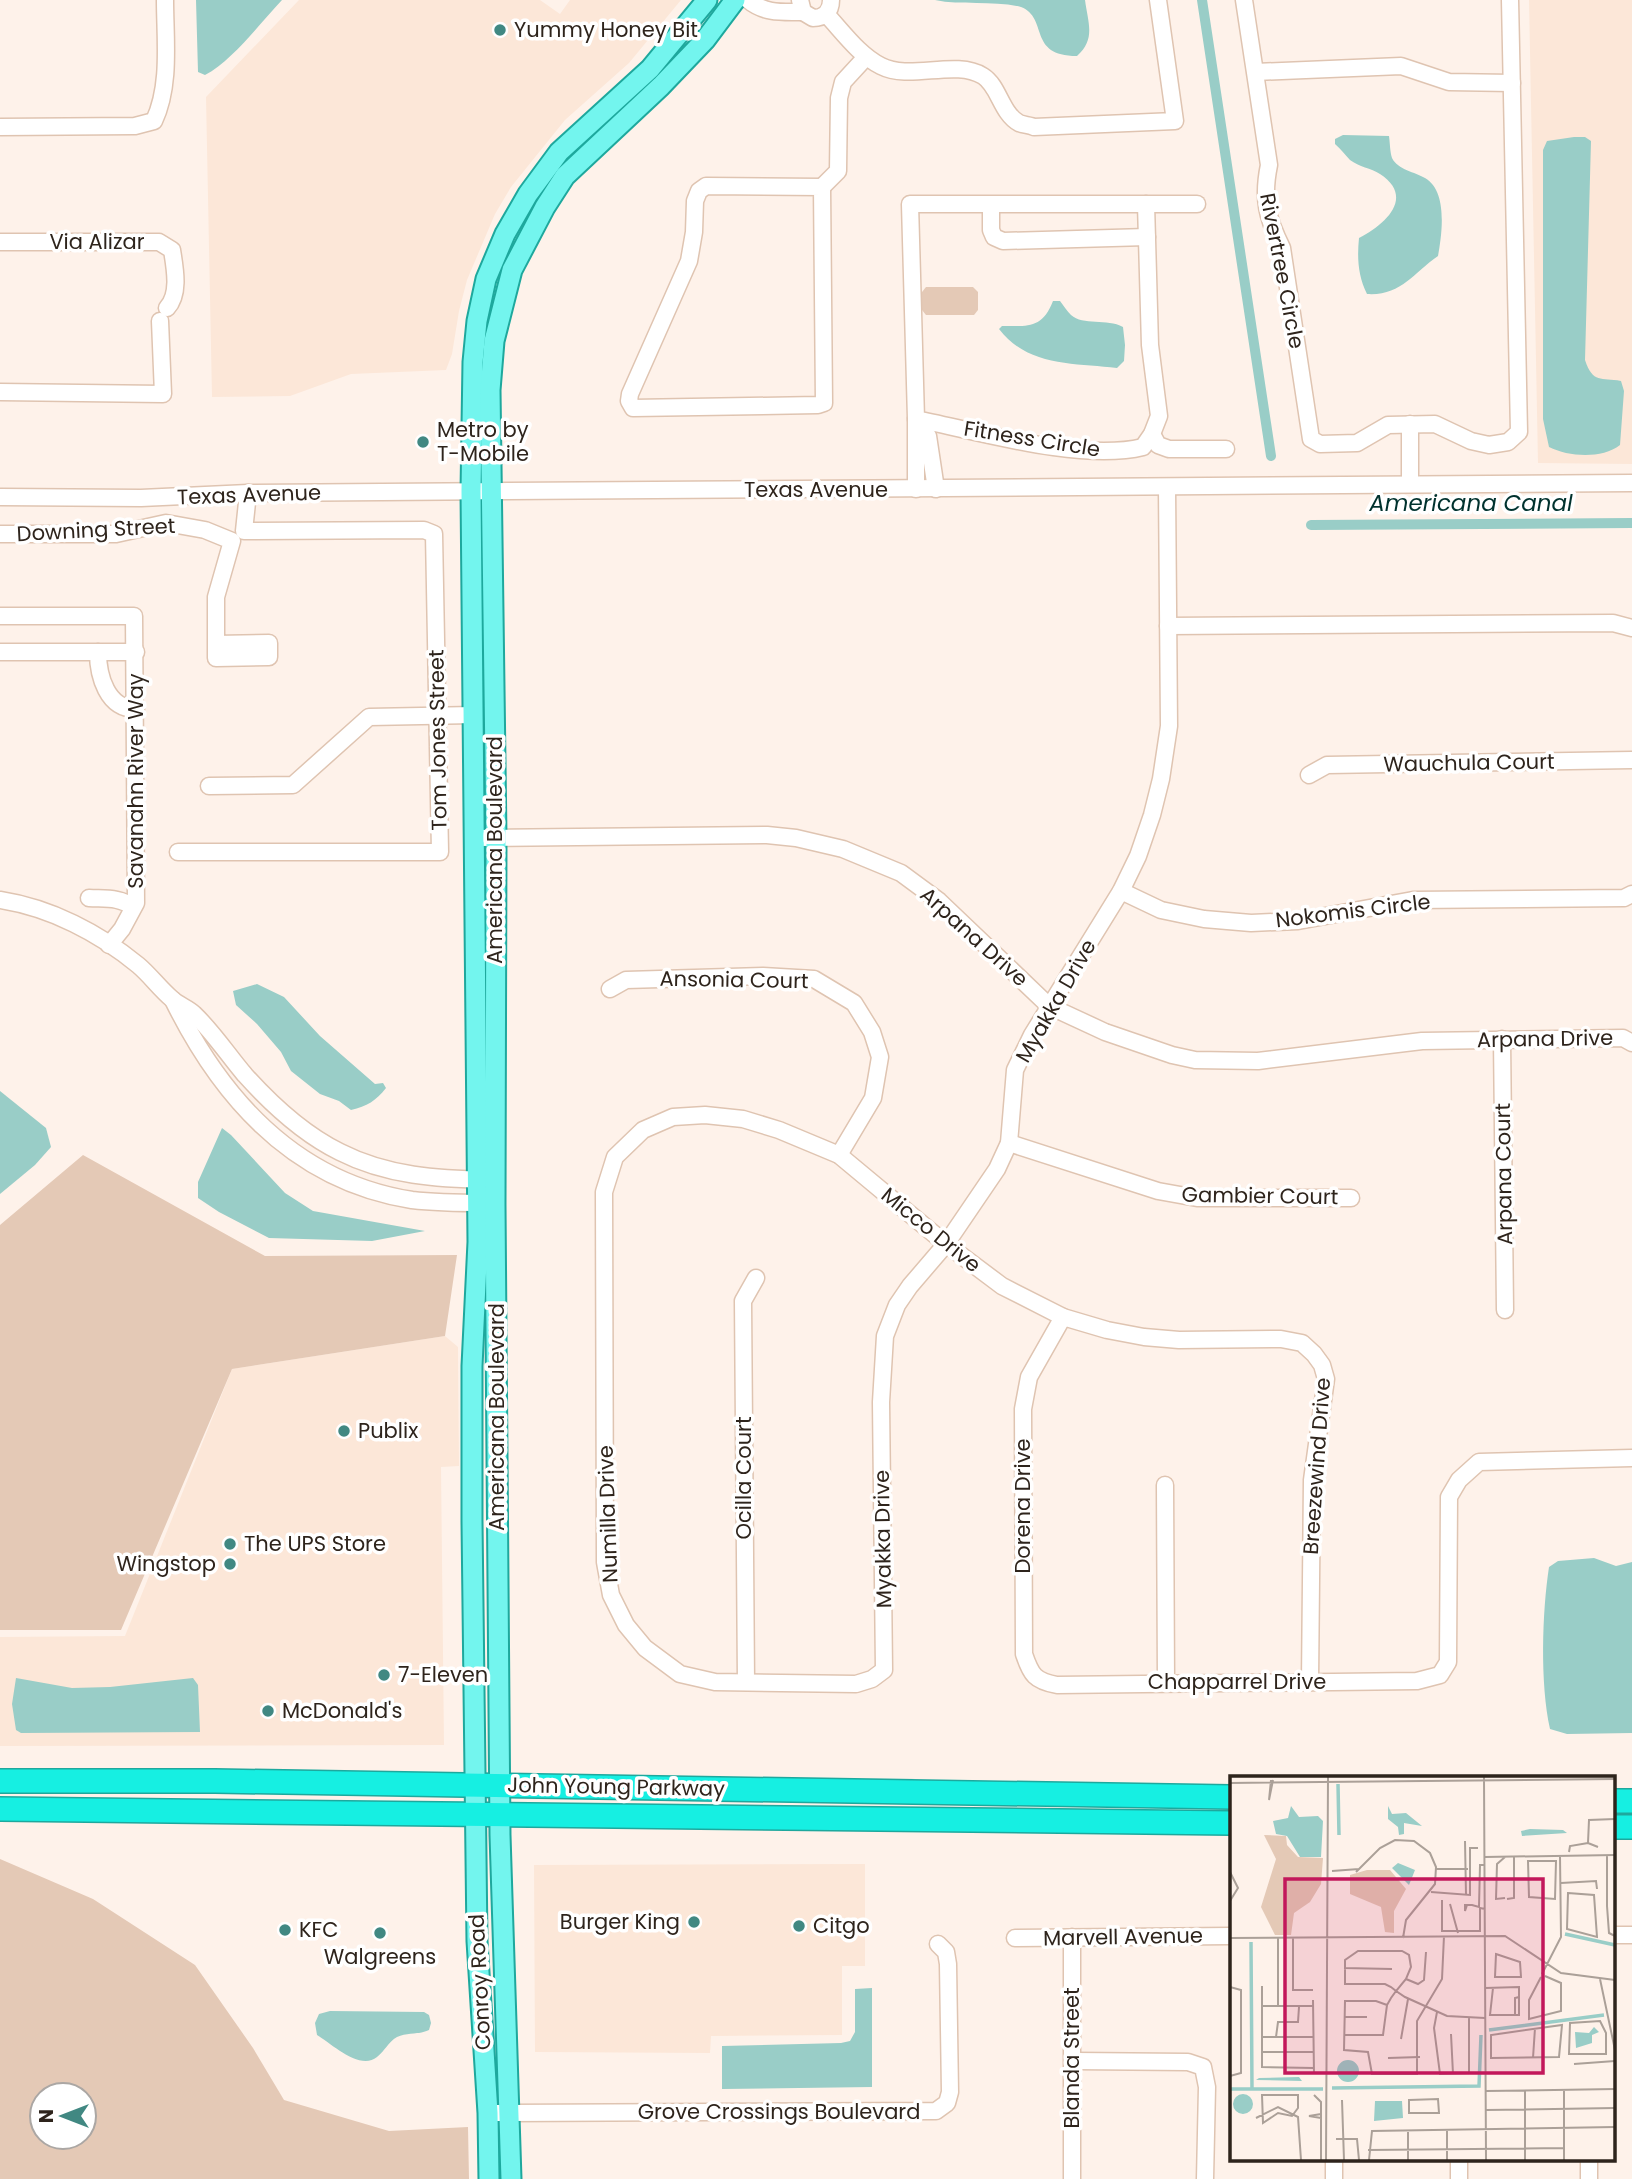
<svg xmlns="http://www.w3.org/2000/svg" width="1632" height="2179" font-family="Poppins,sans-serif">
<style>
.built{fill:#fce7d8}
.green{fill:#e4c9b6;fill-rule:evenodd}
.water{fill:#99cdc7}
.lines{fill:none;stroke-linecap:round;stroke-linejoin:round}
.canal{stroke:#99cdc7;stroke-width:10}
.minor-casing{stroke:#dfc4b1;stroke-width:19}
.major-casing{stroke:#1ea89d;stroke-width:23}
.highway-casing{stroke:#1ea89d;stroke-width:26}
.minor{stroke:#fff;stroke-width:16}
.major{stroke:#73f5ee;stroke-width:19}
.highway{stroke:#16efe2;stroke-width:23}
.poi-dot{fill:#418882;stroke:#fff;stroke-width:2.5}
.labels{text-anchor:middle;stroke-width:7;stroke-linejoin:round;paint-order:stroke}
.poi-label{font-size:21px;fill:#2e241c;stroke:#fff;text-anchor:start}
.street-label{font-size:21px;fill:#2e241c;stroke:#fff}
.water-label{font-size:23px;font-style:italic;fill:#00322e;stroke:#fff}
.inset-river{fill:none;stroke:#99cdc7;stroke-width:3.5}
.inset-road{fill:none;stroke:#aba098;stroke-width:2}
.view{fill:#c2185b;fill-opacity:0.15;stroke:#c2185b;stroke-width:3.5}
.inset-edge{fill:none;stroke:#2e241c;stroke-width:3.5}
</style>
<rect width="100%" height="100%" fill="#fef2ea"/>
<g class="built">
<path d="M299 0H540L560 14 570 0H681L629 63 565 120 511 187 495 214 467 280 459 311 452 354 446 370 351 374 290 396 212 397 206 97Z"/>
<path d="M1529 0H1632V464L1538 463Z"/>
<path d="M445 1336 458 1347 459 1466 441 1467 444 1745 0 1746V1637L125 1636 232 1369Z"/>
<path d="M865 1864V1966H842V2035L711 2036 710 2053 535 2052 534 1865Z"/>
</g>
<g class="green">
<path d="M926 287H973L978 292V310L974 315H926L922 310V292Z"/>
<path d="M83 1155 265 1256 457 1255 445 1336 232 1369 121 1630H0V1225Z"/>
<path d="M0 1859 93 1899 195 1965 253 2048 284 2100 389 2131 468 2127 469 2179H0ZM84 2095V2137H42V2095Z"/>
</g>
<g class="water">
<path d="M196 0H282C260 23 233 60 205 75L198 72Z"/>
<path d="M935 0H1085C1088 23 1096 39 1077 56 1027 56 1049 18 1021 7 994 0 962 6 935 0Z"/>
<path d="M1343 135 1389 136C1390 143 1390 152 1392 158 1398 170 1415 172 1425 178 1448 191 1442 234 1438 256 1412 274 1401 296 1367 294 1358 276 1357 258 1359 238 1386 224 1415 197 1380 174 1371 168 1359 167 1350 160 1345 155 1341 149 1335 144V139Z"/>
<path d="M1574 137H1585L1591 141 1585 360C1593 384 1601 377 1621 381L1624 391 1620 445C1602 459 1569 457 1549 447L1543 419V150L1547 141Z"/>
<path d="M1053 301H1060C1063 305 1067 311 1071 315 1083 326 1107 318 1123 327L1125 345 1124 361 1117 368C1075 363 1028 367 999 329L1002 326C1028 326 1042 329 1053 301Z"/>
<path d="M257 984 284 997 320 1036 375 1084 383 1083 386 1088C376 1101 367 1106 351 1110L339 1101 320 1094 291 1071 281 1052 257 1024 236 1005 233 991Z"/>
<path d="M0 1091 46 1128 51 1147 35 1165 0 1194Z"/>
<path d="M222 1128 231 1135 285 1193 313 1211 425 1231 372 1241 269 1238 219 1212 198 1198V1182Z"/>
<path d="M1594 1558 1616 1566 1632 1562V1733L1567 1734 1550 1729C1540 1683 1542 1613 1549 1567L1558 1561Z"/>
<path d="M16 1678 72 1688 110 1687 193 1678 198 1685 200 1732 21 1733 16 1730 12 1704Z"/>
<path d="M872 1988V2087L722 2089V2046L841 2043 850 2041 855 2032V1989Z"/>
<path d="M330 2011 424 2012 429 2015 431 2023 429 2030C419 2035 408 2032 397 2037 388 2042 385 2051 377 2057 360 2071 332 2044 317 2035L315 2023 319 2014Z"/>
</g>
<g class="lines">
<g class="canal">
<path d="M1202 0 1271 456"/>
<path d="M1311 525 1632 523"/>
</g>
<g class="minor-casing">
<g id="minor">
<path d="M748 0C765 14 782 12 803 12"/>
<path d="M800 0 803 12 813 18C824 18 831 12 831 0"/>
<path d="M1244 0 1269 165C1262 199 1267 218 1282 248L1311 439 1320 444 1357 443 1388 425 1435 424 1471 441 1489 445 1508 442 1519 432 1510 0"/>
<path d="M826 14C843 32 859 55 881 66 910 81 955 59 983 76 999 86 1001 113 1019 123 1023 125 1030 125 1034 127L1175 121 1158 0"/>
<path d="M1256 72 1401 66 1449 82 1512 83"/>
<path d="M0 127 135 126 154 121C171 85 165 39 165 0"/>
<path d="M706 186 822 187 824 403 818 405 633 408 629 401 630 394 689 261 694 232 695 201 699 191Z"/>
<path d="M822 187 838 171 839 98 843 82 866 57"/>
<path d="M1146 204H1197"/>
<path d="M991 205V230L994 237 1003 241 1147 237"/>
<path d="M0 242H159L172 250C175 269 180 294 167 308"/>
<path d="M0 392 163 394 160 321"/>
<path d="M916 419 928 436 936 489"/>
<path d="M1410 424V484"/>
<path d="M1152 434 1158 445 1169 449H1226"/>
<path d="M1167 487 1169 726 1161 779 1152 815 1138 856 1121 891 1032 1035 1015 1070 1009 1143 997 1169 946 1244 910 1286 897 1305 885 1336 881 1402 884 1670 872 1679 856 1684 715 1682 680 1674 645 1648 626 1625 611 1595 605 1562 604 1192 615 1157 643 1130 673 1117 705 1115 743 1119 779 1130 839 1155 946 1244 1002 1286 1063 1317 1107 1330 1144 1337 1179 1340 1281 1339 1302 1343 1314 1354 1322 1365 1326 1379 1312 1480 1310 1682"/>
<path d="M916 489V419L910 204H1146L1150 345 1159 416 1152 434 1143 447C1082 462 980 432 916 419"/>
<path d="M0 497 141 498 248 493 1632 483"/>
<path d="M0 534H116L166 523 205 530 232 541 216 597V658L269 657V643L216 644"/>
<path d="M0 616H134L136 903 122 929 109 945"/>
<path d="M1168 626 1613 623 1632 628"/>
<path d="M0 652H136"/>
<path d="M98 652C98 676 107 709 136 709"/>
<path d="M1309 775 1327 765 1632 760"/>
<path d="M209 786 293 785 369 717 474 715"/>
<path d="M475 838 767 835 796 838 843 849 901 873 939 901 1049 1006 1105 1032 1172 1055 1195 1060 1258 1061 1422 1041 1623 1038 1632 1043"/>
<path d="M178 852H440L434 534 424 530 244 531 248 493"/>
<path d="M1121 891 1161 910 1204 919 1251 923 1298 921 1413 900 1624 898 1632 894"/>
<path d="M89 898C105 899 120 897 133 907"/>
<path d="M0 900C51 908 99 933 138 965 150 975 160 989 172 999 178 1005 188 1008 194 1014 213 1032 228 1055 245 1075 272 1105 303 1134 340 1152 387 1176 438 1179 490 1180"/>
<path d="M610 989 626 980 763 976 814 979 854 1003 872 1032 880 1057 873 1098 839 1155"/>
<path d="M173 1000C222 1100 297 1182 412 1200 437 1203 462 1203 487 1203"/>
<path d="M1502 1039 1505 1310"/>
<path d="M1009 1143 1158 1191 1197 1198H1351"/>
<path d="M1063 1317 1029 1377 1023 1409 1024 1654C1031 1675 1035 1681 1057 1685L1417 1681 1440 1675 1448 1662 1449 1497 1459 1480 1479 1462 1632 1458"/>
<path d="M1165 1485 1166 1682"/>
<path d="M746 1682 743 1301 756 1278"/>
<path d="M1613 1935H1632"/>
<path d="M1072 1937V2179"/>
<path d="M1015 1938 1231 1936"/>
<path d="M1074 2061 1188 2062 1203 2067 1207 2087 1205 2179"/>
<path d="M488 2113 936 2111 947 2103 950 2092 948 1964 946 1952 938 1944"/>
<path d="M1334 2160V2179"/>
<path d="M1459 2160V2179"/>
<path d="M1589 2160V2179"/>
</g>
</g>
<g class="major-casing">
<g id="major">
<path d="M489 2179 488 2113 477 1941 472 1521V1366L478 1242 471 491 473 362 477 321 486 279 505 234 528 194 559 152 650 69 707 0"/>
<path d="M511 2179 500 1835 495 1204 496 837 490 390 494 341 512 270 545 207 565 176 661 86 705 40 735 0"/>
</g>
</g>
<g class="highway-casing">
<g id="highway">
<path d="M0 1781H215L1231 1797"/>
<path d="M1613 1801H1632"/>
<path d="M0 1809 1231 1823"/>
<path d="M1613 1827H1632"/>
</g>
</g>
<use href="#minor" class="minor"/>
<use href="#major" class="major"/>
<use href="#highway" class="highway"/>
</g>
<g class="poi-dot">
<circle cx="500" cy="30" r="7"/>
<circle cx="423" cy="442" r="7"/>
<circle cx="344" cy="1431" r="7"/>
<circle cx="230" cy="1544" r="7"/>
<circle cx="230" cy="1564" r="7"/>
<circle cx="384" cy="1675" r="7"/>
<circle cx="268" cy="1711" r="7"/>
<circle cx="694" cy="1922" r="7"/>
<circle cx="799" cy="1926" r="7"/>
<circle cx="285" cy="1930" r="7"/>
<circle cx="380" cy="1933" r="7"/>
</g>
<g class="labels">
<g class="poi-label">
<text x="514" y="37">Yummy Honey Bit</text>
<text x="437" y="437">Metro by<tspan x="437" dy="24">T-Mobile</tspan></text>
<text x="358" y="1438">Publix</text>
<text x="244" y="1551">The UPS Store</text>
<text x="216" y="1571" text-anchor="end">Wingstop</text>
<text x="398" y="1682">7-Eleven</text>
<text x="282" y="1718">McDonald's</text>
<text x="680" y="1929" text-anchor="end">Burger King</text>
<text x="813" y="1933">Citgo</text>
<text x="299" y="1937">KFC</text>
<text x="380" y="1964" text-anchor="middle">Walgreens</text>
</g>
<g class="street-label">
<text x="97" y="249">Via Alizar</text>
<text transform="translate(1282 271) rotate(79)" y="7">Rivertree Circle</text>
<text transform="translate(1032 439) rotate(9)" y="7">Fitness Circle</text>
<text x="816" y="497">Texas Avenue</text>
<text transform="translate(249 495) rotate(-2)" y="7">Texas Avenue</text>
<text transform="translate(96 530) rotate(-3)" y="7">Downing Street</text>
<text transform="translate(438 740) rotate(-91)" y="7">Tom Jones Street</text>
<text transform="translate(1469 763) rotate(-1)" y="7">Wauchula Court</text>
<text transform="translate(136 781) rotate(-90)" y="7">Savanahn River Way</text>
<text transform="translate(495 850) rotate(-90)" y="7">Americana Boulevard</text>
<text transform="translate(1353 911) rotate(-7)" y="7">Nokomis Circle</text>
<text transform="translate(974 937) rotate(42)" y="7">Arpana Drive</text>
<text transform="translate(734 980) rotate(1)" y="7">Ansonia Court</text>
<text transform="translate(1056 1001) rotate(-60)" y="7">Myakka Drive</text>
<text transform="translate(1545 1039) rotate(-1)" y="7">Arpana Drive</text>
<text transform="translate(1504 1174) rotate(-91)" y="7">Arpana Court</text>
<text transform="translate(1260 1196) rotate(1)" y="7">Gambier Court</text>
<text transform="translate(931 1230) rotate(39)" y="7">Micco Drive</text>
<text transform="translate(497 1417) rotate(-90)" y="7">Americana Boulevard</text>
<text transform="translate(1317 1466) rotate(-86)" y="7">Breezewind Drive</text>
<text transform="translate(744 1478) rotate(-90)" y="7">Ocilla Court</text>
<text transform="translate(1023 1506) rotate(-90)" y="7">Dorena Drive</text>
<text transform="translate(608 1514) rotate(-92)" y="7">Numilla Drive</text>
<text transform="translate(883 1539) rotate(-91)" y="7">Myakka Drive</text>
<text x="1237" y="1689">Chapparrel Drive</text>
<text transform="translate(616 1787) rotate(1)" y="7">John Young Parkway</text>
<text transform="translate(1123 1937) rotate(-1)" y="7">Marvell Avenue</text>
<text transform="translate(480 1982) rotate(-93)" y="7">Conroy Road</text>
<text transform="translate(1072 2058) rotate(-90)" y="7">Blanda Street</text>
<text x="779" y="2119">Grove Crossings Boulevard</text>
</g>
<g class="water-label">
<text x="1471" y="511">Americana Canal</text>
</g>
</g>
<g transform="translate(1230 1776)">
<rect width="385" height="385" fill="#fef2ea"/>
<path d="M34 59 56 60 57 69 68 81 93 82 91 108 80 126 64 137 61 159H45L31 131 46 83ZM137 94H160L176 113 164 135V157L155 156 151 131 120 118V99Z" fill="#e4c9b6"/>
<path d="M61 30 69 41 88 40 93 45 91 81H70L57 60 46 58 43 45 58 42ZM158 30 162 38 176 37 192 50 174 47V58L169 59 168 51 158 43ZM300 53 333 54 337 57 292 60 291 55ZM168 87 185 94 179 109 162 92ZM364 251 369 256 362 259V267L346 272 345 256 359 257ZM107 295a11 11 0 1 1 22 0a11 11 0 1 1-22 0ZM69 301 72 305 26 304 29 302ZM3 328a10 10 0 1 1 20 0a10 10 0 1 1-20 0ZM145 325H172L173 342 144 345Z" fill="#99cdc7"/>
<path class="inset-river" d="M108 8 109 59M335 158 385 169M21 166 22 313M259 254 374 239M102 312 249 310 251 259M0 313H93"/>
<path class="inset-road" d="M254 1 256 384M41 4 39 24 43 4M0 7 385 3M235 65 236 119M368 71 358 67 359 44 385 43M339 76 340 70 358 67M377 79V130L379 157 385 160M255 81 385 79M298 85H326L325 123 299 121ZM206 93H238M102 95 129 93M0 96 8 112 0 125M126 96 150 72 165 64 184 65 200 77 206 91 205 108 176 144 173 162M331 107 366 105 367 113M201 116 240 119V72H248M338 117 364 119 367 161 337 153ZM275 122 266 123 267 88 275 81M277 123 284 122V81M212 124V155H250V132L255 133M220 128 228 157M237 129 235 135V129H242L249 131 250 89H254M48 161V230M63 161V214H83M0 162 275 160 331 197 385 204M266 178 290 186 291 201H265ZM114 192 162 193M312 198 331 161 330 80M311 201 299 224V243L331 235V207L315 200M176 203 188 208 194 204 196 176M370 203 385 274M32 210V291L84 292M0 211 11 214V297L0 300M255 212 289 211V239H260L263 212M83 224 84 298M157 229 146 225H115L114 274 138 276 142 298H187V245L212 203 214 160M32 230H84M207 236 204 252 210 298 239 297V242M285 239V222L289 221M114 241H137M370 245 376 257V278H339L340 247ZM332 249 329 281 261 282V259ZM221 258 223 298M114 259H153L157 229 161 222 166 215 176 203 181 191 179 179 172 175H128L115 184V208H155L161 211 166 215 175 221 217 240 255 242M32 261H84M46 261 48 246H68L69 231M171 263 178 223M32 276H84M158 282 190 281M303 282 305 252M344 288 385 285M295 314V384M334 314V384M256 315 385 313M32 319H68V332L62 340 48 337 33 347ZM84 319 91 326V384M112 324 114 384M179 324 208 323 209 337H179ZM256 334 385 332M91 338 79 340 91 342M26 342 48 331 68 341 71 384M178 354V384M217 354V384M106 363H127L129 384M138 374 334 372M96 384 98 1M139 384 142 355 385 351"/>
<path class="view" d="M55 103H313V297H55Z"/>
<rect width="385" height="385" class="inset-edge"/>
</g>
<g transform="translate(63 2116) rotate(270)"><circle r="33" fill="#ffffff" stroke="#aba7a4" stroke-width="2"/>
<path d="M0-5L12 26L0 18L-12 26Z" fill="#418882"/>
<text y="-10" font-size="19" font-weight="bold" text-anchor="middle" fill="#2e241c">N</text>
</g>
</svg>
